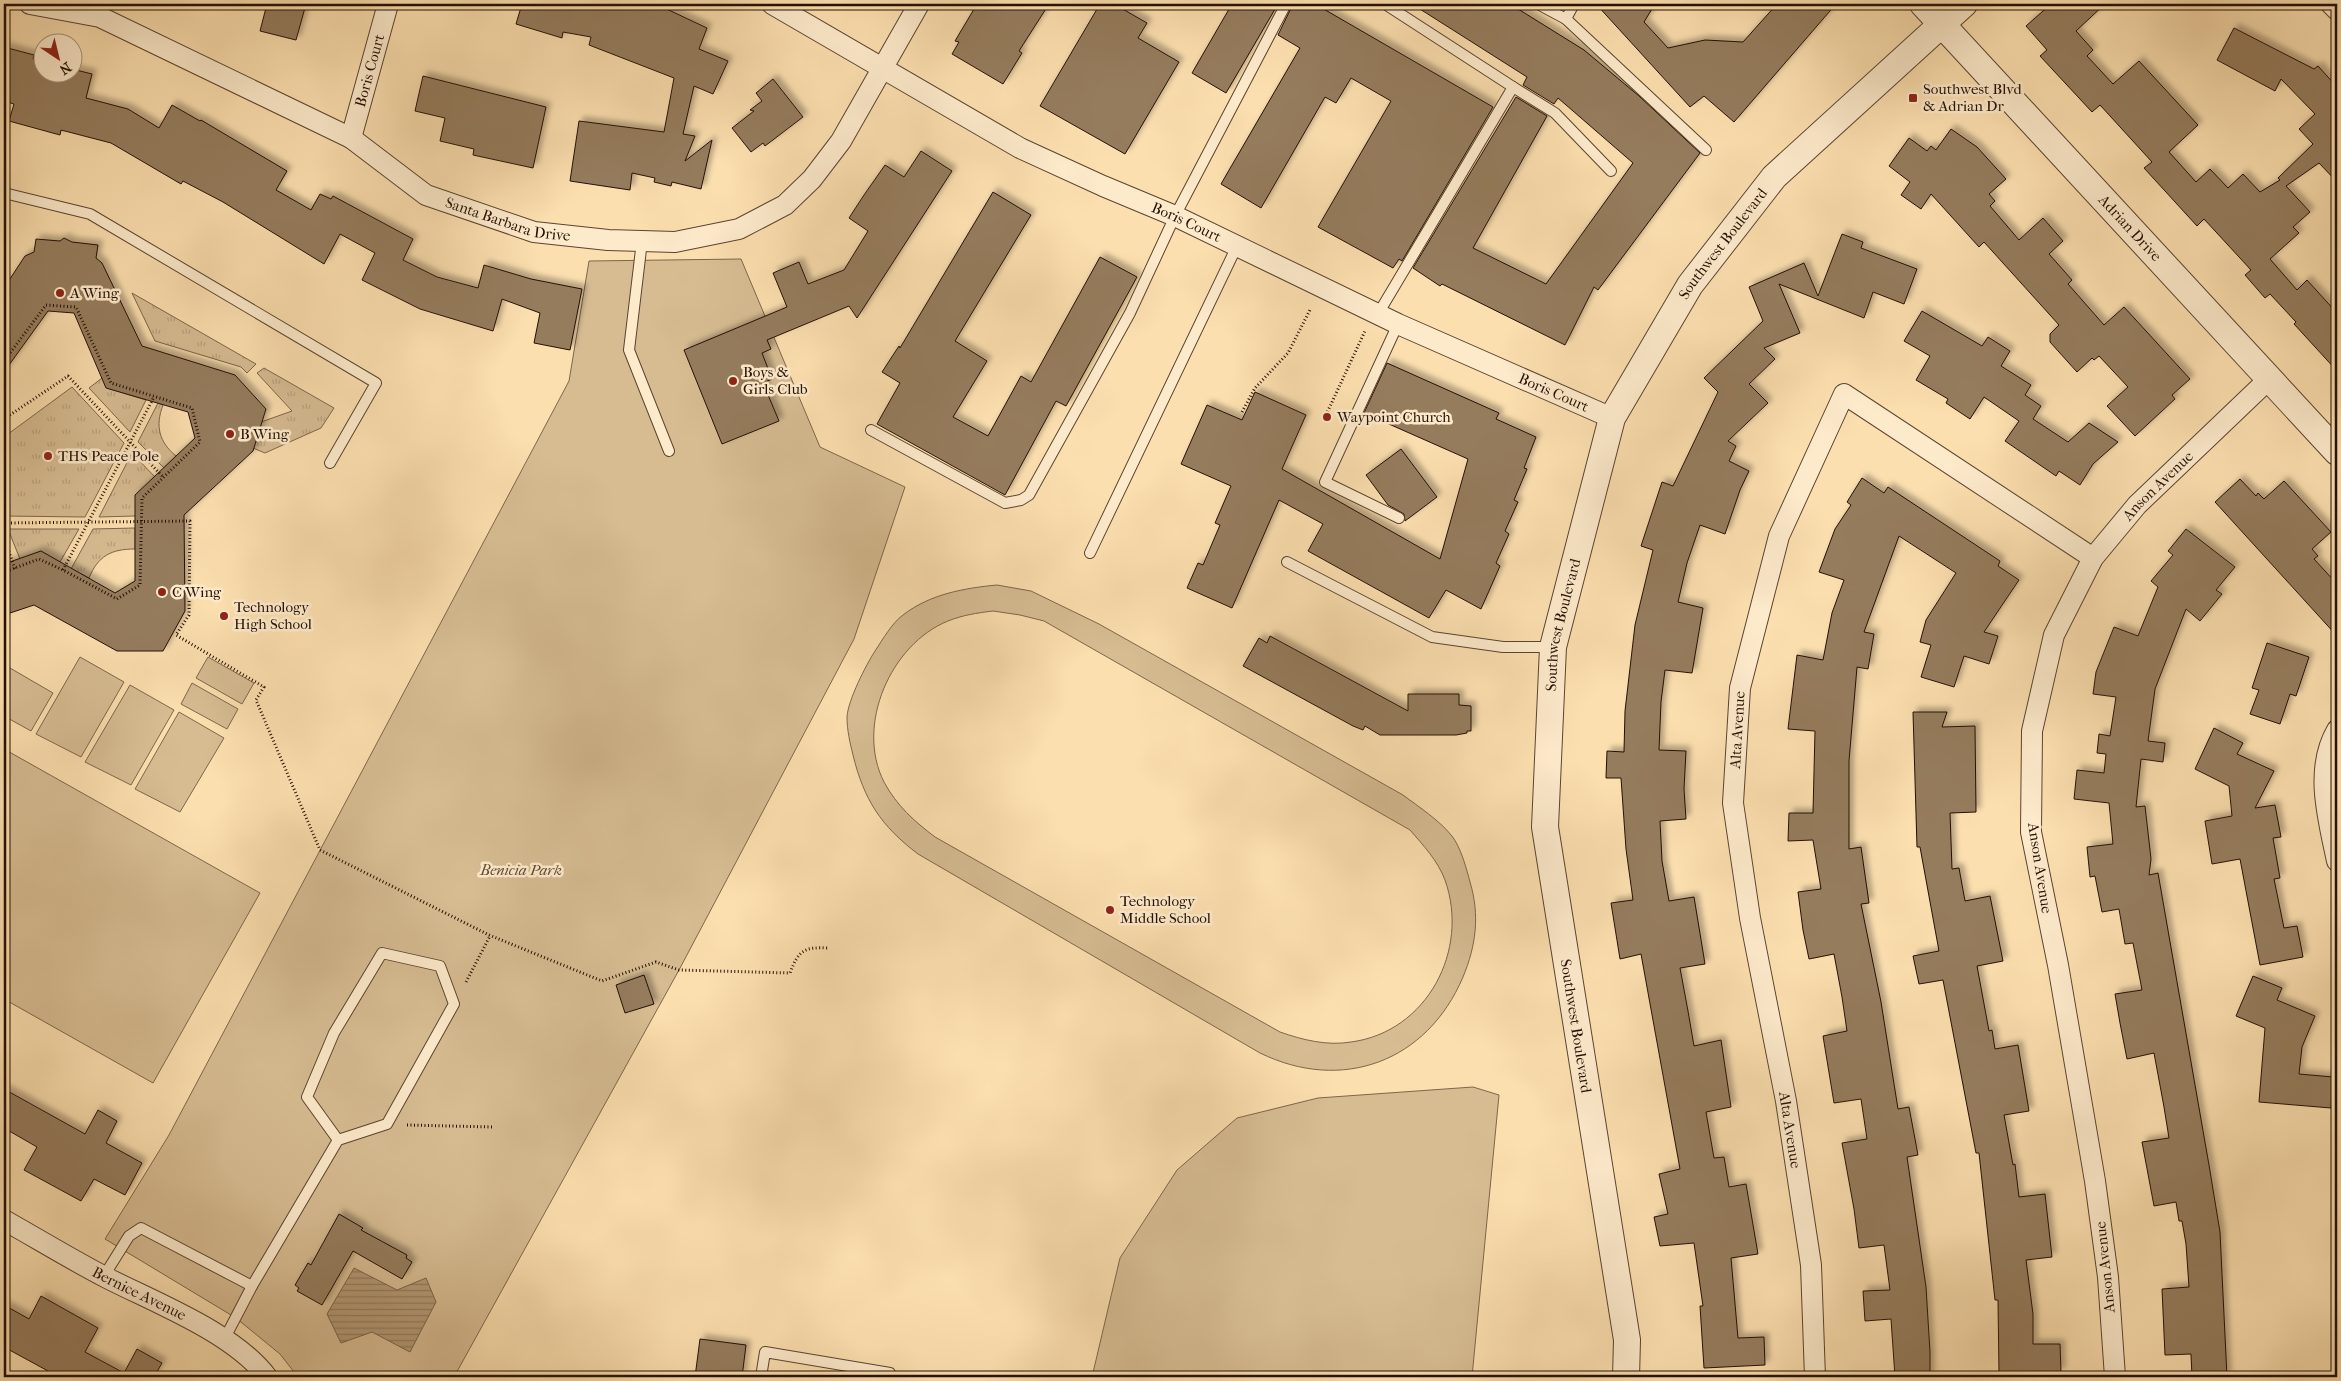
<svg xmlns="http://www.w3.org/2000/svg" width="2341" height="1381" font-family="'IM FELL French Canon',serif">
<style>
.grass{fill:url(#grass-tufts);stroke:#7e664b}
.park{fill:#d7bc92;stroke:#7e664b;fill-rule:evenodd}
.water{fill:url(#water-rules);stroke:#7a6248}
.building{fill:#957c5d;stroke:#251004;filter:url(#shadow)}
.lines{fill:none;stroke-linecap:round;stroke-linejoin:round}
.service-casing{stroke:#5b442f;stroke-width:12}
.minor-casing{stroke:#5b442f;stroke-width:22}
.tertiary-casing{stroke:#5b442f;stroke-width:28}
.path{stroke:#251004;stroke-width:3;stroke-dasharray:1 2.5;stroke-linecap:butt}
.service{stroke:#fdeacb;stroke-width:10}
.minor{stroke:#fdeacb;stroke-width:20}
.tertiary{stroke:#fdeacb;stroke-width:26}
.poi-dot{fill:#8f2418;stroke:#fdeacb;stroke-width:2}
.labels{text-anchor:middle;stroke-width:5;stroke-linejoin:round;paint-order:stroke}
.street-label{font-size:15px;fill:#251004;stroke:#fdeacb}
.poi-label{font-size:15px;fill:#251004;stroke:#fdeacb;text-anchor:start}
.park-label{font-size:15px;font-style:italic;fill:#634c36;stroke:#fdeacb}
</style>
<defs>
<pattern id="grass-tufts" width="24" height="20" patternUnits="userSpaceOnUse" patternTransform="scale(1.25)"><rect width="24" height="20" fill="#d7bc92"/><path d="M3 7l-1-3M5 7V3M7 7l1-3M15 17l-1-3M17 17v-4M19 17l1-3" fill="none" stroke="#b8a17c"/></pattern>
<pattern id="water-rules" width="6" height="5" patternUnits="userSpaceOnUse" patternTransform="scale(1.25)"><rect width="6" height="5" fill="#b39975"/><path d="M0 2.5h6" fill="none" stroke="#917b5e"/></pattern>
<filter id="shadow"><feDropShadow dx="4.5" dy="-4.5" stdDeviation="2.5" flood-color="#0004"/></filter>
</defs>
<rect width="100%" height="100%" fill="#fcdfaf"/>
<filter id="stains"><feTurbulence type="fractalNoise" baseFrequency=".004" numOctaves="4"/><feColorMatrix values="0 0 0 0 .2 0 0 0 0 .09 0 0 0 0 .02 0 0 0 .5 -.17"/></filter>
<radialGradient id="worn" r=".72"><stop offset=".6" stop-color="#630" stop-opacity="0"/><stop offset="1" stop-color="#630" stop-opacity=".3"/></radialGradient>
<g class="grass">
<path d="M132 293 256 364 247 373 241 367 155 341Z"/>
<path d="M264 368 334 408 321 428 265 453 253 448 261 422 292 411 257 373Z"/>
<path d="M102 378 107 388 146 400 130 432 89 388Z"/>
<path d="M72 387 124 443 85 517 4 516V437Z"/>
<path d="M158 403 163 405C155 426 159 442 176 456L164 468 138 442Z"/>
<path d="M132 453 155 477 135 516 99 517Z"/>
<path d="M135 528V549C111 549 98 556 89 578L71 569 93 529Z"/>
<path d="M8 529H79L60 562 20 559Z"/>
</g>
<g class="park">
<path d="M741 259 820 447 905 487 854 639 679 970 454 1377H298L280 1354 236 1318 105 1239 169 1135 569 381 589 261Z"/>
<path d="M997 585 1031 591 1099 624 1403 795C1419 807 1439 820 1452 836 1461 848 1466 867 1470 882 1480 915 1476 946 1463 977 1427 1062 1342 1093 1260 1053L918 854C881 826 864 800 853 755 850 743 847 730 847 717 848 700 866 665 875 651 883 639 892 623 903 615 930 594 965 588 997 585ZM993 611 1020 615 1044 621 1410 830C1423 845 1438 861 1445 880 1470 950 1427 1032 1351 1042 1327 1046 1303 1040 1280 1032L935 837C914 821 897 806 884 782 855 725 891 644 948 621 963 615 977 613 993 611Z"/>
<path d="M80 657 124 682 81 757 36 734Z"/>
<path d="M208 657 254 683 242 704 196 678Z"/>
<path d="M10 668 53 693 31 731 4 716V678Z"/>
<path d="M192 683 238 709 227 729 181 704Z"/>
<path d="M130 685 174 710 131 785 85 762Z"/>
<path d="M179 712 224 738 180 812 135 789Z"/>
<path d="M4 749 260 893 153 1083 4 999Z"/>
<path d="M1473 1087 1499 1095 1472 1377H1092L1120 1258 1177 1170 1237 1118 1318 1098Z"/>
</g>
<path class="water" d="M354 1268 397 1290 426 1278 436 1302 410 1352 372 1332 341 1343 327 1314Z"/>
<g class="building">
<path d="M267 4H306L296 40 260 31Z"/>
<path d="M522 4H656L707 28 699 49 728 61 713 94 694 86 683 134 695 136 685 161 712 140 701 189 672 182 671 186 654 182 655 178 632 173 630 190 570 181 579 121 664 132 674 78 589 45 591 37 563 32 562 38 516 24Z"/>
<path d="M977 4H1049L1019 51 1022 53 1003 84 952 54 959 42 955 41Z"/>
<path d="M1100 4H1114L1147 23 1138 38 1179 62 1125 154 1040 106Z"/>
<path d="M1232 4H1278L1226 93 1192 73Z"/>
<path d="M1293 4H1315L1493 107 1402 261 1399 259 1393 268 1318 227 1391 101 1351 78 1336 103 1325 97 1261 208 1221 184 1300 48 1278 35Z"/>
<path d="M1412 4H1510L1584 50 1639 96 1700 153 1598 290 1594 287 1565 345 1442 284 1440 286 1413 268 1516 97 1547 116 1473 248 1546 284 1633 163 1558 98 1554 104 1523 85 1527 77Z"/>
<path d="M1596 4H1655L1644 22 1668 48 1705 40 1743 42 1777 4H1836L1734 122 1704 96 1690 107Z"/>
<path d="M2051 4H2105L2076 31 2093 50 2087 56 2113 84 2139 61 2198 125 2169 152 2196 182 2210 169 2228 188 2243 174 2260 192 2280 180 2278 178 2313 144 2299 129 2315 114 2281 79 2275 91 2217 60 2234 28 2314 69 2318 66 2337 87V182L2319 163 2286 186 2310 212 2293 227 2299 233 2270 259 2297 290 2307 280 2337 313V371L2294 324 2296 322 2270 294 2265 298 2245 275 2251 270 2204 219 2197 226 2144 168 2152 162 2121 128 2100 105 2092 112 2040 56 2047 50 2026 26Z"/>
<path d="M4 47 34 55 33 59 42 62V72H72V69L92 74 86 98 128 109 159 128 172 105 200 121 201 120 287 171 276 190 311 210 320 194 331 199 333 196 413 239 403 260 437 277 478 288 484 265 531 279 582 289 570 350 534 343 540 313 502 299 493 331 420 309 362 280 375 253 340 234 324 264 223 202 183 181 181 184 111 143 61 130 60 135 9 121 14 104 4 101Z"/>
<path d="M423 76 546 107 533 168 473 155 474 149 440 141 445 118 415 111Z"/>
<path d="M773 79 803 117 765 146 763 143 751 152 732 128 754 111 750 110 762 101 756 93Z"/>
<path d="M1951 129 1977 147 2006 179 1989 194 1995 201 1990 206 2019 240 2043 218 2063 241 2049 254 2072 280 2068 284 2104 325 2124 307 2190 379 2172 395 2175 399 2135 436 2107 406 2128 387 2099 356 2094 360 2092 358 2077 372 2050 342V334L2059 325 1984 242 1979 247 1931 194 1921 209 1901 195 1910 182 1889 166 1909 138 1927 151 1931 146 1936 150Z"/>
<path d="M921 151 952 171 857 318 849 306 767 340 771 349 762 353 772 379 763 383 779 421 722 444 684 350 787 307 773 273 799 262 808 284 844 270 868 231 849 218 864 195 885 165 904 177Z"/>
<path d="M993 192 1031 215 955 341 987 361 953 417 988 436 1021 376 1031 382 1100 257 1137 277 1066 406 1056 401 1005 495 877 424 900 383 882 372 899 346 900 348Z"/>
<path d="M1842 234 1863 242 1861 248 1917 269 1904 304 1873 292 1864 318 1779 284 1800 333 1764 348 1775 359 1749 384 1768 403 1728 441 1736 446 1729 461 1749 471 1740 490 1725 534 1700 525 1687 563 1678 602 1703 608 1692 673 1665 670 1661 702 1659 750 1686 751 1684 789 1686 819 1660 821 1662 861 1669 901 1694 897 1705 964 1680 968 1688 1011 1694 1046 1721 1040 1731 1107 1706 1112 1714 1158 1724 1157 1729 1187 1746 1184 1758 1254 1731 1258 1738 1338 1764 1337 1765 1365 1704 1368 1700 1306H1703L1694 1243 1660 1246 1654 1217 1668 1214 1659 1174 1680 1169 1641 954 1620 959 1611 903 1633 900 1626 849 1621 778H1606L1607 751 1624 752 1625 711 1635 625 1653 550 1641 546 1662 482 1673 486 1718 392 1704 378 1763 321 1749 287 1804 263 1818 296Z"/>
<path d="M64 238 72 242 98 245 96 258 102 263 142 346 235 375 266 409 253 451 184 515 185 611 163 651H117L34 605 4 615V564L41 551 115 593 135 581V495L195 438 188 412 106 388 74 313 48 311 4 372V288L25 256 34 252 36 239 60 241Z"/>
<path d="M1922 311 1982 346 1988 337 2010 351 2001 366 2031 385 2025 395 2041 406 2033 419 2068 442 2089 423 2118 442 2093 464 2080 485 2059 471 2056 476 2005 441 2019 421 1984 397 1970 419 1946 403 1948 399 1916 380 1930 356 1904 341Z"/>
<path d="M1387 363 1499 413 1496 419 1536 437 1524 468 1527 469 1514 500 1518 502 1505 531 1509 534 1496 563 1500 566 1481 609 1446 590 1429 618 1308 551 1323 524 1279 500 1232 608 1187 588 1198 563 1203 565 1220 525 1215 523 1231 486 1181 464 1207 405 1242 420 1255 392 1306 415 1282 469 1440 559 1468 459 1364 413Z"/>
<path d="M1401 449 1437 497 1405 521 1404 514 1388 505 1366 475Z"/>
<path d="M1862 478 1884 493 1888 487 2000 561 1998 566 2019 580 1984 632 1998 636 1989 664 1964 656 1954 687 1921 677 1931 645 1920 642 1926 620 1956 573 1899 536 1864 632 1874 634 1868 669 1857 667 1849 761V849L1861 847 1869 903 1861 904 1881 1002 1898 1109 1909 1107 1918 1155 1907 1157 1926 1287 1930 1352V1377H1895L1891 1319 1865 1321 1863 1291 1890 1290 1884 1245 1859 1248 1854 1209 1842 1143 1867 1139 1861 1099 1834 1103 1823 1036 1847 1031 1842 997 1834 954 1809 959 1803 930 1798 892 1821 889 1813 840 1788 841 1789 813H1813L1815 731 1788 729 1797 655 1823 660 1832 613 1844 580 1819 572 1835 529 1851 505 1847 502Z"/>
<path d="M2240 479 2256 496 2258 493 2264 499 2284 481 2331 532 2312 549 2318 556 2314 559 2337 584V636L2215 502Z"/>
<path d="M2186 529 2235 567 2216 590 2222 594 2200 621 2186 609 2155 689 2148 741 2165 743 2163 762 2141 759 2136 807 2145 806 2151 859 2149 875 2158 873 2209 1165 2220 1232 2227 1377H2192L2191 1354 2165 1355 2162 1289 2189 1287 2186 1244 2182 1221H2179L2176 1202 2154 1206 2142 1142 2169 1138 2164 1107 2154 1053 2127 1059 2120 1023 2115 994 2142 990 2133 943 2125 944 2119 909 2102 912 2095 876 2090 877 2087 847 2113 844 2109 803 2074 799 2077 770 2104 773 2106 754 2097 753 2099 734 2110 736 2116 697 2093 694 2096 672 2114 627 2138 636 2158 587 2151 581 2173 555 2168 551Z"/>
<path d="M1270 636 1408 711V694H1459V705L1471 706V731H1467V733L1456 735H1380L1365 726 1363 730 1353 726 1243 666 1259 638 1267 643Z"/>
<path d="M2267 643 2309 657 2296 696 2290 694 2280 724 2250 714 2259 690 2252 688Z"/>
<path d="M1913 712H1947L1942 727 1975 726 1976 812 1950 813 1952 869 1959 868 1965 901 1990 896 2003 961 1977 966 1989 1031 1992 1030 1995 1049 2018 1045 2029 1111 2004 1115 2013 1165 2015 1164 2019 1197 2045 1194 2052 1257 2026 1260 2033 1314V1344H2060L2061 1372 1999 1373 1998 1300H1995L1979 1153H1976L1943 980 1919 984 1913 956 1939 951 1920 847H1917Z"/>
<path d="M2214 728 2243 743 2237 754 2274 771 2255 808 2275 805 2281 837 2273 838 2280 878 2274 879 2284 928 2297 926 2303 957 2260 965 2240 859 2212 864 2205 821 2232 816 2229 786 2195 769Z"/>
<path d="M644 975 654 1004 625 1013 616 985Z"/>
<path d="M2253 976 2282 988 2277 1000 2315 1016 2302 1047 2299 1074 2333 1077 2331 1108 2259 1102 2265 1028 2236 1016Z"/>
<path d="M4 1089 85 1134 98 1110 117 1121 106 1143 142 1163 125 1195 94 1179 81 1201 24 1170 37 1147 4 1128Z"/>
<path d="M339 1214 363 1228 361 1230 407 1255 406 1258 412 1262 402 1279 353 1251 322 1305 297 1291 299 1288 295 1285 308 1263 311 1265Z"/>
<path d="M41 1296 98 1328 85 1352 124 1373 137 1349 162 1363 154 1377H59L4 1347V1305L29 1319Z"/>
<path d="M700 1339 746 1345 742 1377H695Z"/>
</g>
<g class="lines">
<g class="service-casing">
<g id="service">
<path d="M1385 4 1513 87"/>
<path d="M1538 4 1566 19"/>
<path d="M1574 4 1566 19 1706 150"/>
<path d="M4 193 90 214 376 383 330 463"/>
<path d="M642 241 629 350 669 451"/>
<path d="M1378 314 1513 87 1555 113 1611 171"/>
<path d="M1398 324 1325 482 1399 518"/>
<path d="M871 430 1005 503 1021 500 1029 495 1130 313 1175 216 1286 4"/>
<path d="M1090 553 1237 246"/>
<path d="M1287 562 1432 637 1503 647H1552"/>
<path d="M104 1276 129 1236 141 1228 252 1286"/>
<path d="M225 1338 252 1286 338 1140 387 1124 454 1004 440 966 382 953 334 1033 307 1097 338 1140"/>
<path d="M761 1377 765 1352 890 1373 889 1377"/>
</g>
</g>
<g class="minor-casing">
<g id="minor">
<path id="s1" d="M30 4 100 17 351 138 426 195 534 232 608 240 675 242 739 229 785 205 812 179 841 141 919 4"/>
<path id="s2" d="M772 4 1020 148 1103 186 1175 216 1398 324 1612 418"/>
<path d="M2331 4 2337 10"/>
<path id="s3" d="M351 138 388 4"/>
<path d="M2337 730C2314 769 2328 818 2337 861"/>
<path id="s4" d="M4 1220C38 1239 72 1260 107 1278 156 1303 234 1333 267 1377"/>
<path id="s5" d="M1815 1377 1811 1265 1786 1101 1750 918 1733 803 1740 688 1779 536 1844 394 2093 558"/>
<path id="s6" d="M2115 1377 2108 1277 2095 1181 2058 965 2031 832 2032 731 2054 635 2093 558 2137 505 2270 378"/>
</g>
</g>
<g class="tertiary-casing">
<g id="tertiary">
<path id="s7" d="M1923 4 2337 452"/>
<path id="s8" d="M1626 1377 1627 1340 1545 827 1553 647 1612 418 1690 285 1774 177 1964 4"/>
</g>
</g>
<g class="path">
<path d="M4 361 46 305 76 307 111 383 192 408 200 442 142 498 140 585 117 599 63 570 39 559 4 572"/>
<path d="M1242 412 1255 388 1288 353 1311 308"/>
<path d="M1326 415 1365 331"/>
<path d="M4 419 68 376 163 477"/>
<path d="M4 523 190 521 189 615 176 635 264 687 256 700 320 850 489 935 602 981 656 962 679 970 790 973C799 949 805 947 829 948"/>
<path d="M4 538 15 569"/>
<path d="M63 570 154 397"/>
<path d="M466 982 490 936"/>
<path d="M407 1125 493 1127"/>
</g>
<use href="#service" class="service"/>
<use href="#minor" class="minor"/>
<use href="#tertiary" class="tertiary"/>
</g>
<g class="poi-dot">
<rect x="1908" y="93" width="10" height="10" rx="2.5"/>
<circle cx="60" cy="293" r="5"/>
<circle cx="733" cy="381" r="5"/>
<circle cx="1327" cy="417" r="5"/>
<circle cx="230" cy="434" r="5"/>
<circle cx="48" cy="456" r="5"/>
<circle cx="162" cy="592" r="5"/>
<circle cx="224" cy="616" r="5"/>
<circle cx="1110" cy="910" r="5"/>
</g>
<g class="labels">
<g class="street-label">
<text dy="5" stroke="none"><textPath href="#s3" startOffset="70">Boris Court</textPath></text>
<text dy="5" stroke="none"><textPath href="#s1" startOffset="530">Santa Barbara Drive</textPath></text>
<text dy="5" stroke="none"><textPath href="#s2" startOffset="469">Boris Court</textPath></text>
<text dy="5" stroke="none"><textPath href="#s7" startOffset="305">Adrian Drive</textPath></text>
<text dy="5" stroke="none"><textPath href="#s8" startOffset="1180">Southwest Boulevard</textPath></text>
<text dy="5" stroke="none"><textPath href="#s2" startOffset="874">Boris Court</textPath></text>
<text dy="5" stroke="none"><textPath href="#s6" startOffset="935">Anson Avenue</textPath></text>
<text dy="5" stroke="none"><textPath href="#s8" startOffset="760">Southwest Boulevard</textPath></text>
<text dy="5" stroke="none"><textPath href="#s5" startOffset="654">Alta Avenue</textPath></text>
<text transform="translate(2040 868) rotate(81)" y="5">Anson Avenue</text>
<text transform="translate(1576 1026) rotate(81)" y="5">Southwest Boulevard</text>
<text transform="translate(1790 1130) rotate(81)" y="5">Alta Avenue</text>
<text transform="translate(2105 1267) rotate(-96)" y="5">Anson Avenue</text>
<text dy="5" stroke="none"><textPath href="#s4" startOffset="154">Bernice Avenue</textPath></text>
</g>
<g class="poi-label">
<text x="1923" y="94">Southwest Blvd<tspan x="1923" dy="17">&amp; Adrian Dr</tspan></text>
<text x="70" y="298">A Wing</text>
<text x="743" y="377">Boys &amp;<tspan x="743" dy="17">Girls Club</tspan></text>
<text x="1337" y="422">Waypoint Church</text>
<text x="240" y="439">B Wing</text>
<text x="58" y="461">THS Peace Pole</text>
<text x="172" y="597">C Wing</text>
<text x="234" y="612">Technology<tspan x="234" dy="17">High School</tspan></text>
<text x="1120" y="906">Technology<tspan x="1120" dy="17">Middle School</tspan></text>
</g>
<g class="park-label">
<text x="521" y="875">Benicia Park</text>
</g>
</g>
<rect width="2341" height="1381" fill="none" stroke="#fcdfaf" stroke-width="20"/>
<rect x="5" y="5" width="2331" height="1371" fill="none" stroke="#251004" stroke-width="2.5"/>
<rect x="10" y="10" width="2321" height="1361" fill="none" stroke="#251004"/>
<g transform="translate(58 58) rotate(145)"><circle r="24" fill="#fdeacb" stroke="#a7937b"/>
<path d="M0-4L9 19L0 12L-9 19Z" fill="#8f2418"/>
<text y="-8" font-size="14" font-weight="bold" text-anchor="middle" fill="#251004">N</text>
</g>
<rect width="100%" height="100%" filter="url(#stains)"/>
<rect width="100%" height="100%" fill="url(#worn)"/>
</svg>
